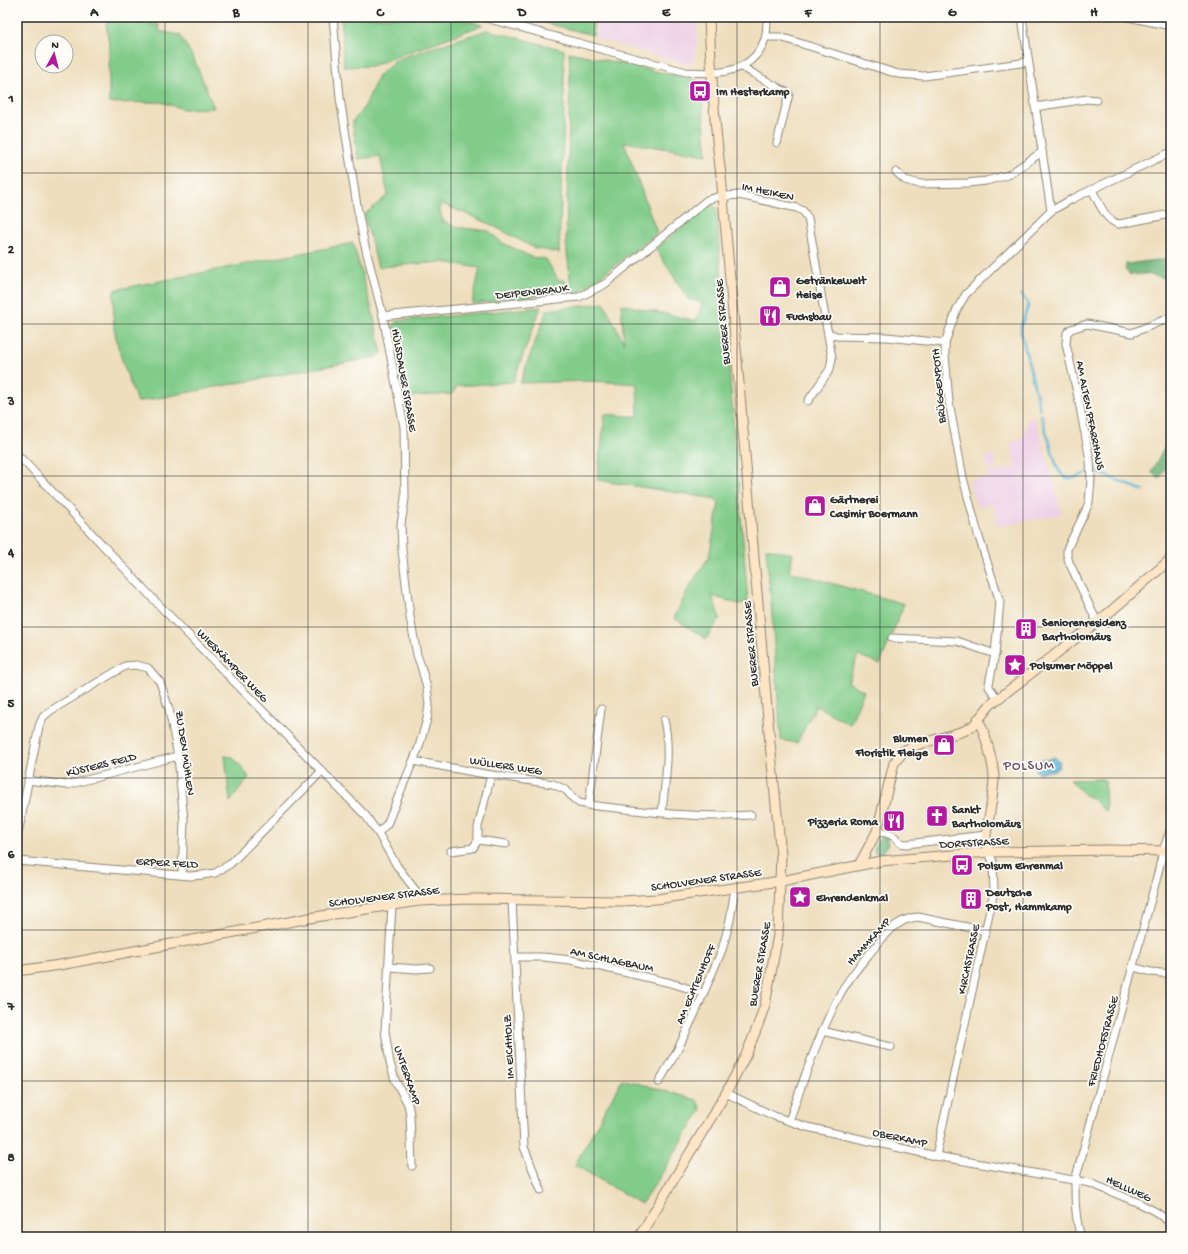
<svg xmlns="http://www.w3.org/2000/svg" width="1188" height="1254" font-family="'Gochi Hand',sans-serif">
<style>
.built{fill:#eed0e7}
.green{fill:#82cc8a;stroke:#567c5a}
.forest{fill:#69b076;stroke:#4a6e50}
.water{fill:#55b0d3;stroke:#406e7f}
.lines{fill:none;stroke-linecap:round;stroke-linejoin:round}
.stream{stroke:#55b0d3;stroke-width:2.5}
.street-casing{stroke:#8c8474;stroke-width:9}
.secondary-casing{stroke:#8c8474;stroke-width:11}
.street{stroke:#fff;stroke-width:7}
.secondary{stroke:#fde5c5;stroke-width:9}
.grid{fill:none;stroke:#2b2b2b;stroke-width:1;stroke-opacity:0.55}
.labels{text-anchor:middle;stroke-width:3.5;stroke-linejoin:round;paint-order:stroke}
.poi-label{font-size:12px;font-weight:bold;fill:#2b2b2b;stroke:#fdfcf7;text-anchor:start}
.street-label{font-size:12px;fill:#2b2b2b;stroke:#fdfcf7}
.quarter-label{font-size:14px;letter-spacing:1px;fill:#645469;stroke:#fdfcf7}
.neatline{fill:none;stroke:#2b2b2b;stroke-width:1.5}
.grid-label{font-size:13px;text-anchor:middle;font-weight:bold;fill:#2b2b2b}
</style>
<rect width="100%" height="100%" fill="#fdfcf7"/>
<filter id="ink" filterUnits="userSpaceOnUse"><feTurbulence type="fractalNoise" baseFrequency=".025" numOctaves="2"/><feDisplacementMap in="SourceGraphic" scale="8" xChannelSelector="R" yChannelSelector="G"/><feConvolveMatrix kernelMatrix="1 2 1 2 8 2 1 2 1" color-interpolation-filters="sRGB"/></filter>
<filter id="wash" filterUnits="userSpaceOnUse"><feTurbulence type="fractalNoise" baseFrequency=".012" numOctaves="4" result="noise"/><feDisplacementMap in="SourceGraphic" scale="16" xChannelSelector="R" yChannelSelector="G"/><feGaussianBlur stdDeviation="0.9" result="paint"/><feColorMatrix in="noise" values="0 0 0 0 0 0 0 0 0 0 0 0 0 0 0 0 0 1.4 0 .05"/><feComposite in="paint" operator="in"/></filter>
<g filter="url(#wash)">
<rect width="100%" height="100%" fill="#eedebd"/>
<g class="built">
<path d="M598 17H697V40L694 60 689 65 595 38Z"/>
<path d="M1035 418 1062 514 998 527 994 504 977 507 969 481 988 477 987 472H989L986 457 994 456 996 466 991 467 992 472 1015 467 1011 443 1024 436 1027 419Z"/>
</g>
<g class="green">
<path d="M341 17H452L483 25 371 66 344 67Z"/>
<path d="M522 17H594L593 35Z"/>
<path d="M122 20 159 25V31L180 35 194 59 214 108 183 109 161 102 109 103V44L106 23Z"/>
<path d="M487 30 564 50V112L559 253 534 248 490 224 440 203V212L443 221 455 227 489 231 501 242 531 257 546 259 558 280H565L569 292 472 304 480 268 442 262 378 267 364 215 388 195 380 156 358 159 353 127V121L365 106 378 76 398 59Z"/>
<path d="M569 52 700 81 707 155 624 142 657 233 581 291 572 294 566 243 570 78Z"/>
<path d="M709 204 716 207 748 602 739 604 712 596 720 618 706 639 674 618 691 584 709 557 719 503 716 499 597 480 605 414 638 417 637 384 593 381 520 383 547 310 604 303 624 343 621 304 696 321 702 303 688 299 656 249Z"/>
<path d="M353 243 372 310 382 353 376 357 137 402C128 377 117 351 114 325 113 313 114 302 114 290Z"/>
<path d="M541 307 513 382 457 386 452 394 405 397 392 328 396 321Z"/>
<path d="M766 548 793 554 789 571 904 604 880 664 858 655 848 682 864 691 850 724 816 706 797 743 781 740 771 602Z"/>
<path d="M225 756 233 757 249 777 230 802Z"/>
<path d="M1103 779 1105 781 1106 810 1105 811C1098 806 1095 797 1086 796L1070 780Z"/>
<path d="M622 1079 697 1100 701 1110 656 1183 641 1204 575 1165Z"/>
</g>
<g class="forest">
<path d="M1157 260H1171V287L1164 278 1146 274 1130 275 1125 270 1126 264Z"/>
<path d="M1171 436V457L1159 479 1151 472Z"/>
<path d="M881 837 887 838 888 846 881 854 874 852C874 846 877 841 881 837Z"/>
</g>
<path class="water" d="M1055 757 1060 762 1059 767 1055 771H1046L1039 773 1036 771 1035 769 1037 768 1035 766 1038 760H1046Z"/>
<g class="lines">
<g class="stream">
<path d="M1021 294 1027 302 1028 307 1021 326V332L1040 410"/>
<path d="M1041 415 1057 467C1064 483 1074 479 1086 473"/>
<path d="M1097 472 1144 491"/>
</g>
</g>
</g>
<g filter="url(#ink)">
<g class="lines">
<g class="street-casing">
<g id="street">
<path d="M333 17 340 98 357 206 364 242 383 316 404 427 405 499 401 524 402 550 410 617 417 655 421 666 427 688 429 704 427 719 419 747 387 824 378 833"/>
<path d="M482 17 686 72C710 73 738 76 756 55 760 50 763 45 765 39 767 32 767 24 767 17"/>
<path d="M1022 17 1051 211"/>
<path d="M1128 17 1171 26"/>
<path d="M766 37H780L793 41 898 74 924 76 1028 62"/>
<path d="M742 67 784 91 789 94 777 143"/>
<path d="M1035 107 1087 99 1097 100"/>
<path d="M896 172 905 180 920 184 968 183 986 181 1008 175 1042 152"/>
<path d="M1092 190C1099 202 1105 221 1119 224L1171 214"/>
<path d="M383 316 579 297 605 284 707 200 717 197 739 195 797 208 803 211 808 218 832 358 830 369 808 401"/>
<path d="M828 333 837 336 887 337 945 343"/>
<path d="M17 454 158 604 366 816 378 833 397 866 416 891 419 901"/>
<path d="M1097 622 1069 562 1067 555V549L1086 510 1089 502 1091 480 1090 460 1078 397 1066 344 1067 333 1071 329 1087 324 1132 333 1169 318"/>
<path d="M892 638 957 641 995 654"/>
<path d="M998 699 989 687V684L995 654 1000 602 978 534 963 478 949 402 945 354V343L949 331 957 309 966 294 1051 211 1072 199 1171 152"/>
<path d="M413 761 491 775 553 784 566 790 573 798 579 803 589 805C642 811 697 819 751 815"/>
<path d="M28 780 67 785 178 756"/>
<path d="M589 805 601 709"/>
<path d="M662 812C665 782 671 749 664 720"/>
<path d="M877 831C886 833 894 834 900 843L906 844 986 835"/>
<path d="M17 839 39 726 43 717 50 711 125 666 136 665 148 668 160 682 169 709 178 756 182 801 184 820 182 875"/>
<path d="M478 840 506 844"/>
<path d="M451 851 473 848 478 840V827L491 775"/>
<path d="M17 861 190 876 202 875 215 873 230 864 322 771"/>
<path d="M512 900 524 1147 541 1190"/>
<path d="M392 905 385 1031 390 1063 395 1080 408 1104 410 1114 412 1166"/>
<path d="M515 957H543L571 960 671 983 703 993"/>
<path d="M388 967 417 969 430 968"/>
<path d="M1133 967 1151 972 1171 974"/>
<path d="M822 1031 891 1047"/>
<path d="M659 1082 678 1049 696 1011 722 950 730 920 735 888"/>
<path d="M726 1093 774 1116 807 1127 936 1156 1090 1183 1139 1203 1156 1212 1171 1223"/>
<path d="M789 1121C804 1079 818 1036 839 996 848 978 862 963 875 947 888 932 897 919 918 917L986 931"/>
<path d="M936 1156 994 891 993 862 989 852"/>
<path d="M1081 1237C1075 1218 1075 1200 1075 1181L1158 873 1163 851 1171 828"/>
</g>
</g>
<g class="secondary-casing">
<g id="secondary">
<path d="M978 719C985 732 994 765 994 779 993 798 989 817 986 835V844L989 852"/>
<path d="M859 865 877 831 894 763 904 751 911 747 917 745 964 731 974 725 990 705 1111 611 1171 559"/>
<path d="M17 971 60 965 315 917 419 901 471 899 622 901 657 899 781 881 881 861 989 852 1108 850 1171 851"/>
<path d="M639 1237 726 1093 746 1055 758 1025 765 1005 778 935 781 855 770 743 721 175C714 122 711 70 709 17"/>
</g>
</g>
<use href="#street" class="street"/>
<use href="#secondary" class="secondary"/>
</g>
</g>
<path class="grid" d="M165 17V1237M308 17V1237M451 17V1237M594 17V1237M737 17V1237M880 17V1237M1023 17V1237M17 173H1171M17 324H1171M17 476H1171M17 627H1171M17 778H1171M17 930H1171M17 1081H1171"/>
<defs>
<g id="bus-square" transform="scale(1.15)"><rect x="-9" y="-9" width="18" height="18" rx="4" fill="#b5179e" stroke="#fdfcf7"/><path d="M-5-6H5V4H4V6H2V4H-2V6H-4V4H-5ZM-3.5-4V0h7V-4ZM-3.5 1.2v1.5H-2V1.2ZM2 1.2v1.5H3.5V1.2Z" fill="#fff"/></g>
<g id="shop-square" transform="scale(1.15)"><rect x="-9" y="-9" width="18" height="18" rx="4" fill="#b5179e" stroke="#fdfcf7"/><path d="M-5-2.5h2.3a2.7 3.5 0 0 1 5.4 0H5L5.5 6h-11ZM-1.5-2.5h3a1.5 2.3 0 0 0-3 0Z" fill="#fff"/></g>
<g id="restaurant-square" transform="scale(1.15)"><rect x="-9" y="-9" width="18" height="18" rx="4" fill="#b5179e" stroke="#fdfcf7"/><path d="M-5-6h1v4h1v-4h1v4h1v-4h1v5L-1.5 .5V6h-2V.5L-5-1ZM5-6V6H3V1.5H1.5Q1.5-4 5-6Z" fill="#fff"/></g>
<g id="building-square" transform="scale(1.15)"><rect x="-9" y="-9" width="18" height="18" rx="4" fill="#b5179e" stroke="#fdfcf7"/><path d="M-4-6H4V6H1V3H-1V6H-4ZM-2.5-4.3h1.7v1.8h-1.7ZM.8-4.3h1.7v1.8H.8ZM-2.5-1h1.7V.8h-1.7ZM.8-1h1.7V.8H.8Z" fill="#fff"/></g>
<g id="sight-square" transform="scale(1.15)"><rect x="-9" y="-9" width="18" height="18" rx="4" fill="#b5179e" stroke="#fdfcf7"/><path d="M0-6L1.8-2.2L6-1.7L2.9 1.2L3.7 5.4L0 3.3L-3.7 5.4L-2.9 1.2L-6-1.7L-1.8-2.2Z" fill="#fff"/></g>
<g id="church-square" transform="scale(1.15)"><rect x="-9" y="-9" width="18" height="18" rx="4" fill="#b5179e" stroke="#fdfcf7"/><path d="M-1.2-6h2.4v3.5h3.3v2.4h-3.3V6h-2.4V-.1h-3.3v-2.4h3.3Z" fill="#fff"/></g>
</defs>
<g fill-rule="evenodd">
<use href="#bus-square" x="700" y="91"/>
<use href="#shop-square" x="780" y="287"/>
<use href="#restaurant-square" x="770" y="316"/>
<use href="#shop-square" x="815" y="506"/>
<use href="#building-square" x="1026" y="629"/>
<use href="#sight-square" x="1015" y="665"/>
<use href="#shop-square" x="944" y="745"/>
<use href="#church-square" x="937" y="816"/>
<use href="#restaurant-square" x="894" y="821"/>
<use href="#bus-square" x="962" y="865"/>
<use href="#sight-square" x="800" y="897"/>
<use href="#building-square" x="971" y="899"/>
</g>
<g class="labels">
<g class="poi-label">
<text x="716" y="95">Im Hesterkamp</text>
<text x="796" y="284">Getränkewelt<tspan x="796" dy="14">Heise</tspan></text>
<text x="786" y="320">Fuchsbau</text>
<text x="830" y="503">Gärtnerei<tspan x="830" dy="14">Casimir Boermann</tspan></text>
<text x="1042" y="626">Seniorenresidenz<tspan x="1042" dy="14">Bartholomäus</tspan></text>
<text x="1030" y="669">Polsumer Möppel</text>
<text x="928" y="742" text-anchor="end">Blumen<tspan x="928" dy="14">Floristik Fleige</tspan></text>
<text x="952" y="813">Sankt<tspan x="952" dy="14">Bartholomäus</tspan></text>
<text x="878" y="825" text-anchor="end">Pizzeria Roma</text>
<text x="978" y="869">Polsum Ehrenmal</text>
<text x="986" y="896">Deutsche<tspan x="986" dy="14">Post, Hammkamp</tspan></text>
<text x="816" y="901">Ehrendenkmal</text>
</g>
<g class="street-label">
<text transform="translate(768 191) rotate(12)" y="4">IM HEIKEN</text>
<text transform="translate(532 291) rotate(-6)" y="4">DEIPENBRAUK</text>
<text transform="translate(722 322) rotate(-95)" y="4">BUERER STRASSE</text>
<text transform="translate(405 380) rotate(80)" y="4">HÜLSDAUER STRASSE</text>
<text transform="translate(938 386) rotate(-95)" y="4">BRÜGGENPOTH</text>
<text transform="translate(1091 415) rotate(79)" y="4">AM ALTEN PFARRHAUS</text>
<text transform="translate(750 644) rotate(-95)" y="4">BUERER STRASSE</text>
<text transform="translate(233 665) rotate(46)" y="4">WIESKÄMPER WEG</text>
<text transform="translate(186 753) rotate(82)" y="4">ZU DEN MÜHLEN</text>
<text transform="translate(101 764) rotate(-14)" y="4">KÜSTERS FELD</text>
<text transform="translate(506 765) rotate(9)" y="4">WÜLLERS WEG</text>
<text transform="translate(974 842) rotate(-3)" y="4">DORFSTRASSE</text>
<text transform="translate(167 862) rotate(3)" y="4">ERPER FELD</text>
<text transform="translate(706 879) rotate(-8)" y="4">SCHOLVENER STRASSE</text>
<text transform="translate(384 896) rotate(-7)" y="4">SCHOLVENER STRASSE</text>
<text transform="translate(868 941) rotate(-48)" y="4">HAMMKAMP</text>
<text transform="translate(612 959) rotate(12)" y="4">AM SCHLAGBAUM</text>
<text transform="translate(968 959) rotate(-78)" y="4">KIRCHSTRASSE</text>
<text transform="translate(759 964) rotate(-80)" y="4">BUERER STRASSE</text>
<text transform="translate(695 984) rotate(-67)" y="4">AM ECHTENHOFF</text>
<text transform="translate(1102 1041) rotate(-75)" y="4">FRIEDHOFSTRASSE</text>
<text transform="translate(508 1047) rotate(-93)" y="4">IM EICHHOLZ</text>
<text transform="translate(408 1075) rotate(71)" y="4">UNTERKAMP</text>
<text transform="translate(900 1137) rotate(12)" y="4">OBERKAMP</text>
<text transform="translate(1129 1188) rotate(24)" y="4">HELLWEG</text>
</g>
<g class="quarter-label">
<text x="1029" y="769">POLSUM</text>
</g>
</g>
<rect width="1188" height="1254" fill="none" stroke="#fdfcf7" stroke-width="44"/>
<g transform="translate(54 54) rotate(7)"><circle r="19" fill="#fdfcf7" stroke="#a9a8a5"/>
<path d="M0-3L7 15L0 10L-7 15Z" fill="#b5179e"/>
<text y="-6" font-size="11" font-weight="bold" text-anchor="middle" fill="#2b2b2b">N</text>
</g>
<rect x="22" y="22" width="1144" height="1210" class="neatline"/>
<g class="grid-label">
<text x="94" y="16">A</text>
<text x="236" y="16">B</text>
<text x="380" y="16">C</text>
<text x="522" y="16">D</text>
<text x="666" y="16">E</text>
<text x="808" y="16">F</text>
<text x="952" y="16">G</text>
<text x="1094" y="16">H</text>
<text x="11" y="102">1</text>
<text x="11" y="253">2</text>
<text x="11" y="405">3</text>
<text x="11" y="556">4</text>
<text x="11" y="707">5</text>
<text x="11" y="858">6</text>
<text x="11" y="1010">7</text>
<text x="11" y="1161">8</text>
</g>
</svg>
